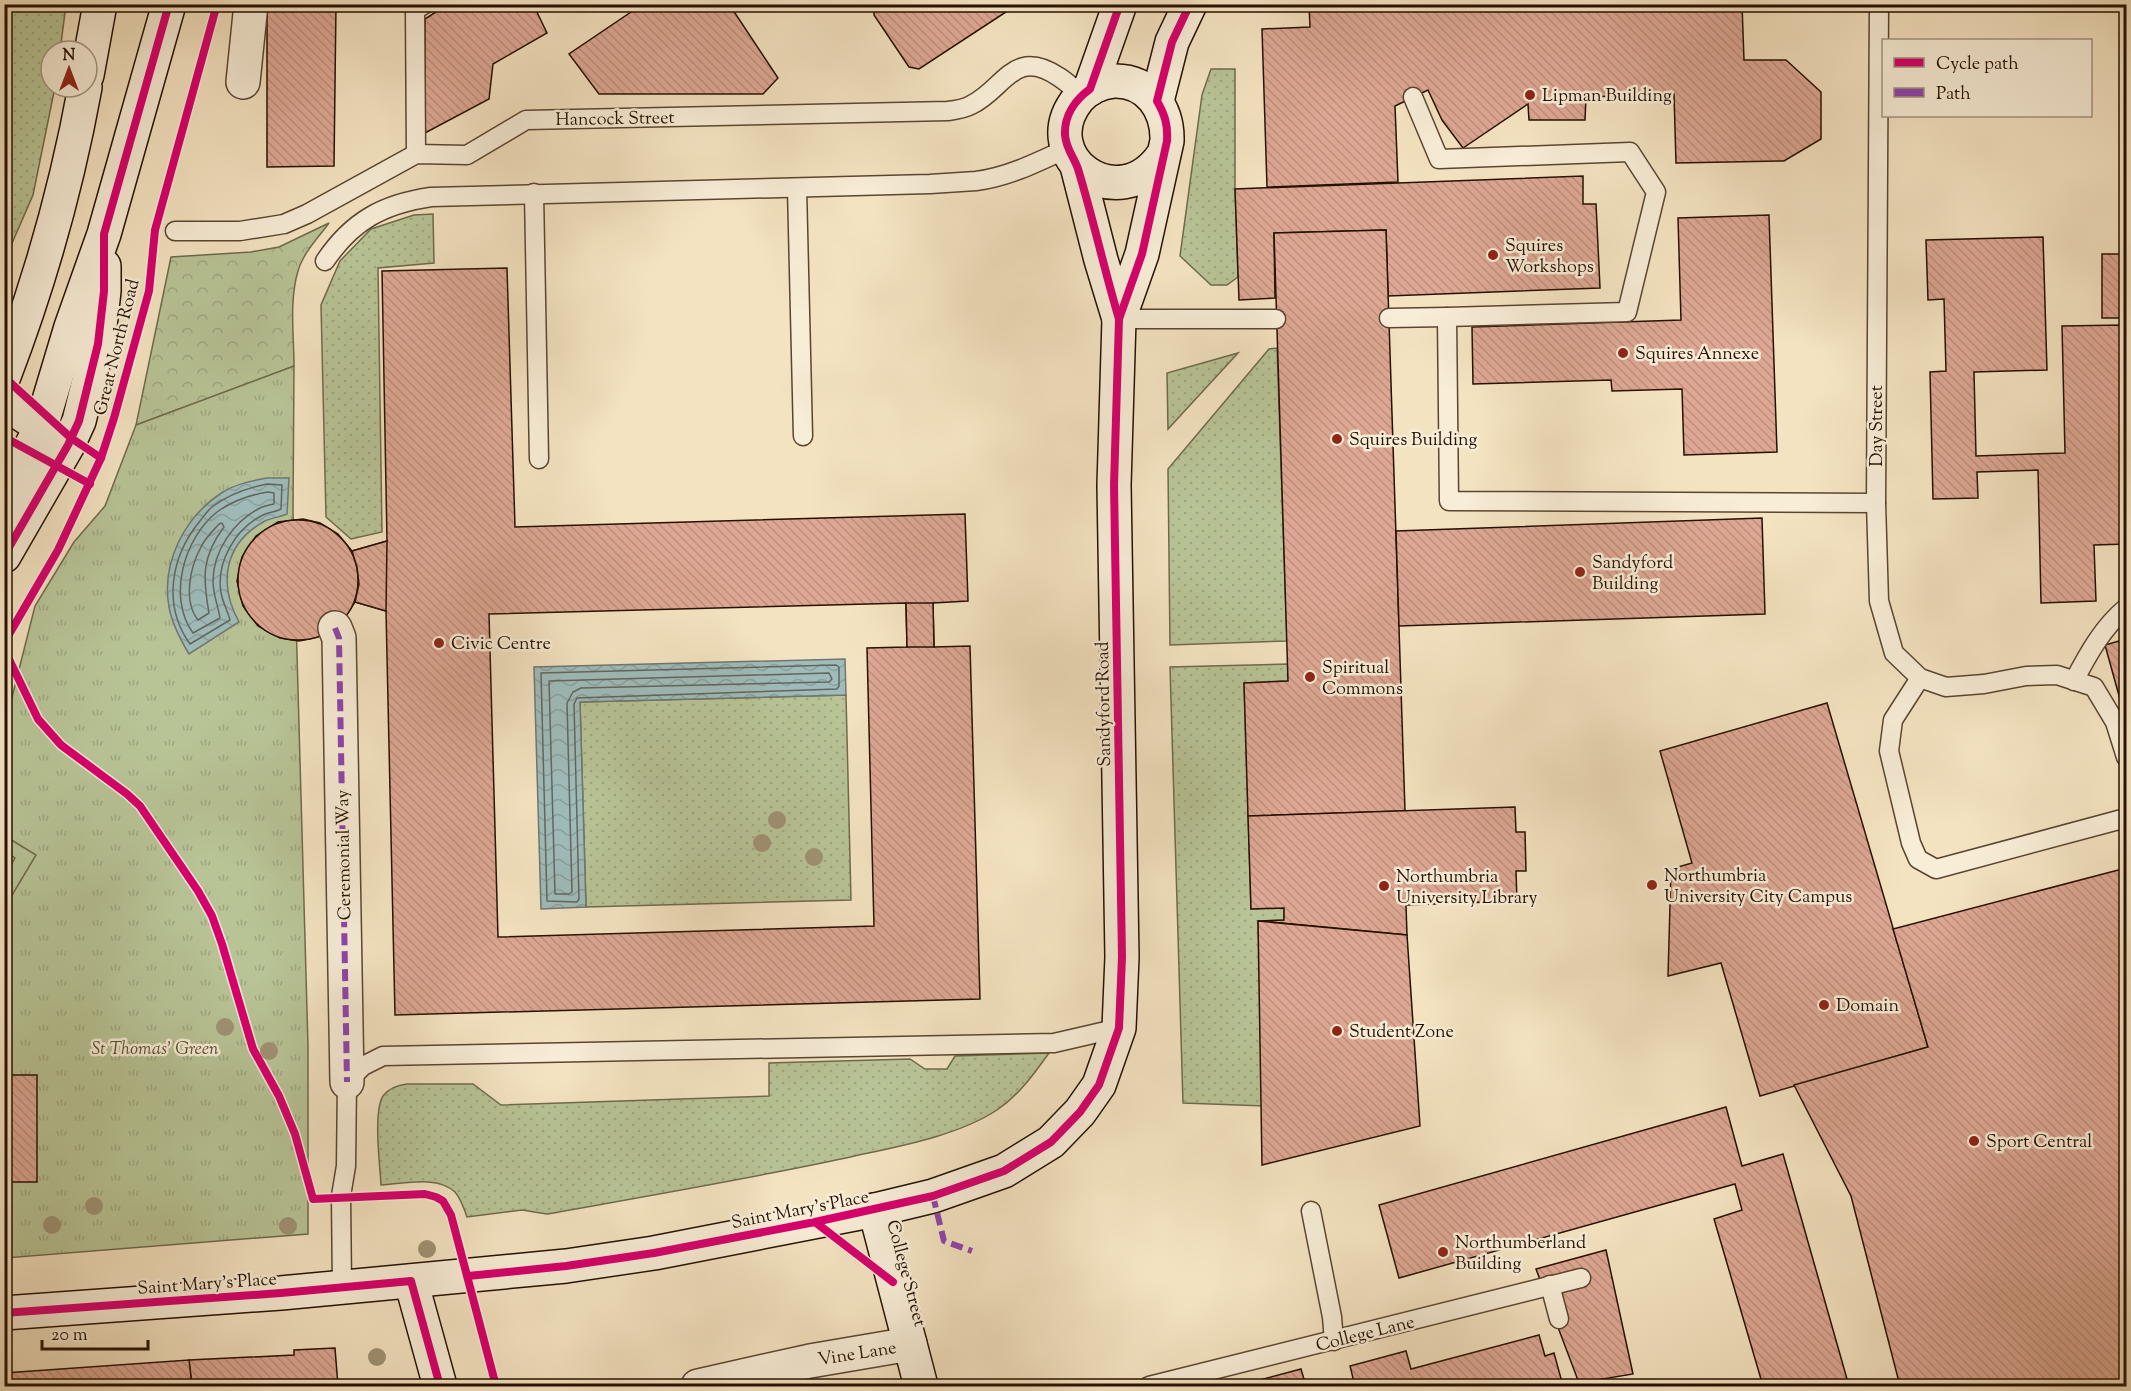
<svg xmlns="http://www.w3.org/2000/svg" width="2131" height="1391" font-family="'Sorts Mill Goudy',serif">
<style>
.grass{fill:url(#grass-dots);stroke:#6f6a4c;stroke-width:1.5}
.forest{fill:url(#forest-crowns);stroke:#6f6a4c;stroke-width:1.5}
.park{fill:url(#park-tufts);stroke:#6f6a4c;stroke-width:1.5}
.garden{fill:#b8c496;stroke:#6f6a4c;stroke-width:1.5}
.water{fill:url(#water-waves);stroke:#6f7771;stroke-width:1.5}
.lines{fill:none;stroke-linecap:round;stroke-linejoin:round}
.shore{stroke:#62665e;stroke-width:1.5}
.building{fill:url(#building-back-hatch);stroke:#261001;stroke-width:1.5;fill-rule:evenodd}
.lane-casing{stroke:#5a4531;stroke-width:21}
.street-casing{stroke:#5a4531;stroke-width:36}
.secondary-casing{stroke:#261001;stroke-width:36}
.lane{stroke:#f8edd7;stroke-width:18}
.street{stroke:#f8edd7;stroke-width:33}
.secondary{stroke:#f8edd7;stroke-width:33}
.quiet{stroke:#8e44ad;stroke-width:6;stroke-dasharray:12 6;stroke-linecap:butt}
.cycleway-casing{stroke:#f8edd7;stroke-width:11}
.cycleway{stroke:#d6006c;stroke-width:8}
.tree{fill:#9f9274}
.poi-dot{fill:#8f2418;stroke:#f8edd7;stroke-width:2}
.labels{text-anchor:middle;stroke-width:5;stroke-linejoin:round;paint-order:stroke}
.poi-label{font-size:18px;fill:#261001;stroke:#f8edd7;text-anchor:start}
.street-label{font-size:18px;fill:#261001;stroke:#f8edd7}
.park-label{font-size:18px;font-style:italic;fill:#594f35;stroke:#f8edd7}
</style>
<defs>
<pattern id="grass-dots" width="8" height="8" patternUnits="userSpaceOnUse" patternTransform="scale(1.5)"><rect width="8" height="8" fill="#b8c496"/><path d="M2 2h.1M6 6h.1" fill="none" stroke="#9ea780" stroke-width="1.8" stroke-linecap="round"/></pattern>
<pattern id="forest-crowns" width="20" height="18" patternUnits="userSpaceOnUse" patternTransform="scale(1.5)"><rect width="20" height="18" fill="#b8c496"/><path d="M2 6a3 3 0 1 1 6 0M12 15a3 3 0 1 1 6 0" fill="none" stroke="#9ea780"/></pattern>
<pattern id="park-tufts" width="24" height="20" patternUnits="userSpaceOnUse" patternTransform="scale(1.5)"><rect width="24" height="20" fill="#b8c496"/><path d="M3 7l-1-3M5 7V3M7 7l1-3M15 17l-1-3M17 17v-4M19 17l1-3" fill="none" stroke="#9ea780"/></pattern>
<pattern id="water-waves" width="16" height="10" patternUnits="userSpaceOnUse" patternTransform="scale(1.5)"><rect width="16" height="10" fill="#9fbcbb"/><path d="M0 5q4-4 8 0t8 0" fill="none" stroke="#89a19f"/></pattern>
<pattern id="building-back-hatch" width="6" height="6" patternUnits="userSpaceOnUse" patternTransform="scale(1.5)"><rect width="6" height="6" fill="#dda793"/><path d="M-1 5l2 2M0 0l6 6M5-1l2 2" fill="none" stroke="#be8f7d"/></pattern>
</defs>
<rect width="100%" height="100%" fill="#f4e3c1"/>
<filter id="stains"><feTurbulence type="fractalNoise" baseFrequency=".00333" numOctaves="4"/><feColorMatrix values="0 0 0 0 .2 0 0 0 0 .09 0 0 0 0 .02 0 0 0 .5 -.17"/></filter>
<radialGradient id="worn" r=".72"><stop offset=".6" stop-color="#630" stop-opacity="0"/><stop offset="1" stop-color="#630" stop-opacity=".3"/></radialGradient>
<g class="grass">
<path d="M4 5H66L60 51H51V87H55L33 195 6 257Z"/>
<path d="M1211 69H1235V189L1238 277 1227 285H1211L1180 256 1202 95Z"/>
<path d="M433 214 434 263 378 268 382 532 351 539 326 517 321 305 340 261 371 229 414 215Z"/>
<path d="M1277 348 1287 641 1170 645 1168 469 1269 349Z"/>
<path d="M1238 353 1168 429 1167 373Z"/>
<path d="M1288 664V681L1244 683 1251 909 1284 908V920L1258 922 1265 1106 1183 1103 1170 667Z"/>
<path d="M846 695 851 900 586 907 580 702Z"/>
<path d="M1049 1053C1034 1074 1019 1095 997 1110 956 1137 894 1147 846 1158 747 1179 647 1196 547 1214L522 1210 467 1217C464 1208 461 1199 455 1192 437 1175 403 1184 381 1185 380 1165 373 1112 383 1096 389 1088 398 1085 407 1084H473L501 1105 769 1096V1063L910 1059 925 1069H947L955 1056Z"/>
</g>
<path class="forest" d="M329 223C318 238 303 253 298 271 289 301 294 336 294 366L136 425 171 257 251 252 279 247Z"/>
<path class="park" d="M294 366 293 511 308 1046V1234L5 1258 4 708 8 713 35 606 74 542 105 506 136 425Z"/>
<path class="garden" d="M5 836 36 855 5 907V876L15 858 5 851Z"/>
<g class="water">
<path d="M267 478H289L287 514C280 517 271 518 265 521 224 543 218 584 239 622L189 654C180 639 172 624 169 607 161 562 185 516 223 492 236 484 251 481 267 478Z"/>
<path d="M845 659 846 695 580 702 586 907 541 909 534 667Z"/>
</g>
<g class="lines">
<g class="shore">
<path d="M267 484 282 485 281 509C276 512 269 512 263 515 235 529 216 562 221 593 223 603 228 612 230 620L190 644C162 605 171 556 200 521 204 516 208 510 212 507 229 494 247 488 267 484Z"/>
<path d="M268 492 274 493V504C269 505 264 506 260 508 234 521 213 551 213 581 213 594 218 606 220 618L193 633C167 597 184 538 217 512 232 501 249 495 268 492Z"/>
<path d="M222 523 224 527C201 557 203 579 209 613L198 620C183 601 190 567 201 547 205 538 213 531 219 524Z"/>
<path d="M836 665 839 667V686L837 689 577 698 574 704 579 899 577 902 547 901 541 673Z"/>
<path d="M829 673 832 679 829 682 581 688 573 692 567 703 572 892 569 894H555L549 681Z"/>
</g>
</g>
<g class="building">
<path d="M267 4H336L334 166 267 167Z"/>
<path d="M448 4H533L547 33 493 64 489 99 425 133V19Z"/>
<path d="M643 4H729L778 78 763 94H599L569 54Z"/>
<path d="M874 4H1010L1009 10 919 69 909 67 874 15Z"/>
<path d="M1309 4H1742L1744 60H1786L1821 92V139L1784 161 1676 163 1674 94 1586 97 1585 120H1529L1528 104 1463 148 1442 120 1428 90 1395 106 1398 182 1267 187 1262 29 1310 27Z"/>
<path d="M1583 176V204H1596L1600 288 1388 296 1386 230 1274 233 1275 298 1239 300 1235 189Z"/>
<path d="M1769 215 1777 452 1684 455 1682 389 1612 391 1611 380 1473 384 1472 327 1681 320 1678 218Z"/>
<path d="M1386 230 1405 811 1248 816 1244 683 1288 681 1274 233Z"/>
<path d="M2043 237 2047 370 1974 372 1976 456 2065 453 2062 326 2122 325 2126 544 2094 545 2096 601 2041 603 2038 470 1977 472 1978 498 1933 499 1930 372 1946 371 1944 299 1928 300 1926 240Z"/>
<rect x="2102" y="254" width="24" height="64"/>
<path d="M507 268 515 527 965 514 968 601 933 603 934 647 970 646 980 999 395 1015 386 611 355 602 346 616 335 628 318 637 299 641 280 638 258 626 243 606 237 581 242 557 256 536 278 522 303 519 320 523 338 534 352 551 387 541 382 271ZM906 603 907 647 867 648 874 926 498 937 489 614Z"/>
<path d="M1762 518 1765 614 1399 626 1396 531Z"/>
<circle cx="298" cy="580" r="60"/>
<path d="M387 541 386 611 355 602 359 584 357 567 352 551Z"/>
<path d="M906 603H933L934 647H907Z"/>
<path d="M2126 639V721L2105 645Z"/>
<path d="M1827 703 1928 1047 1760 1096 1721 963 1668 976 1671 869 1692 863 1660 751Z"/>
<path d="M1515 807 1516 832H1525L1526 871H1516L1517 901 1406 905 1407 935 1258 921 1284 920V908L1251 909 1248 816Z"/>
<path d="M2126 868V1386H1900L1851 1196 1794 1085 1928 1047 1893 929Z"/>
<path d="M1258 921 1407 935 1420 1126 1262 1165Z"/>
<rect x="4" y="1075" width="33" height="107"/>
<path d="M1726 1107 1742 1166 1783 1154 1849 1386H1763L1714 1219 1742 1210 1735 1184 1399 1278 1379 1205Z"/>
<path d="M1606 1250 1633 1374 1579 1383 1536 1269Z"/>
<path d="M1539 1335 1545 1356 1554 1353 1563 1386H1522L1521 1381 1499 1386H1355L1350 1366 1406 1351 1411 1369Z"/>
<path d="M335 1348 338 1386H192L189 1360 294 1355V1350Z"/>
<path d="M189 1360 192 1386H4V1373Z"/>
<path d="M1301 1369 1306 1386H1237Z"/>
</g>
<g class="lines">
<g class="lane-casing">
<g id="lane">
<path d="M1879 4 1876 503 1879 601 1894 653 1920 678 1946 687 1984 684 2026 676 2057 675 2094 687 2115 722 2126 757"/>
<path d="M1413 97 1439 159 1630 152 1656 192 1627 312 1447 317 1449 501 1876 503"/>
<path d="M416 154 415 10 425 4"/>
<path d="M797 188 803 436"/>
<path d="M534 193 539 459"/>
<path d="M175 231H240L284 224 307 214 416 154 467 155 526 120 948 111C956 110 964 109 971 105 1004 90 1013 46 1059 77 1067 82 1074 89 1081 95"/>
<path d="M325 261C352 221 383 204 431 197L930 184C945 183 961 182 976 181 1008 177 1038 162 1068 148"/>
<path d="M1389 318 1447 317"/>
<path d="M1119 319H1276"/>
<path d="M1920 678 1893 720 1889 751 1911 843 1918 859 1936 869 2126 818"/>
<path d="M2074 681C2088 654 2103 627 2126 608"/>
<path d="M1311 1211 1332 1317 1334 1341"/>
<path d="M1550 1285 1559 1319"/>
<path d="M342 1287 341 1196 346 1166 347 1082 363 1066 383 1056 1054 1043 1119 1028"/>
<path d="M1149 1386 1581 1278"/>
</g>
</g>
<g class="street-casing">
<g id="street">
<path d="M243 82 251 4"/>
<path d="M335 628 339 638 347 1082"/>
<path d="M698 1386 810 1361 910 1344"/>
</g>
</g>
<g class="secondary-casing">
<g id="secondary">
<path d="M87 75 100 4"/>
<path d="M1090 89 1120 4"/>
<path d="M1157 101 1172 42 1190 4"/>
<path d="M1077 166 1101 260 1119 319"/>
<path d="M4 376C40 282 67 186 85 87"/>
<path d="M4 403 41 427"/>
<path d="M4 498 41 427 71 327 104 234 169 4"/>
<path d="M4 556 68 445 79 421 98 344 104 291V266"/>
<path d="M875 1210 921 1386"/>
<path d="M411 1281 440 1386"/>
<path d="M4 1313 281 1293 566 1266 654 1253 875 1210 933 1196 1004 1171 1051 1142 1080 1112 1099 1085 1119 1028 1122 957 1114 485 1119 319 1142 254 1167 141C1168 110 1149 80 1114 81 1100 82 1086 89 1078 99 1032 157 1119 220 1163 155"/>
</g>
</g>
<use href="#lane" class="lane"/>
<use href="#street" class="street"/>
<use href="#secondary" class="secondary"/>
<g class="quiet">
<path d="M335 628 339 638 347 1082"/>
<path d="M933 1196 944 1241 972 1251"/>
</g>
<g class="cycleway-casing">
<g id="cycleway">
<path d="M1119 319C1104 269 1093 218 1078 169 1074 157 1066 149 1065 135 1064 116 1075 100 1090 89L1120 4"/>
<path d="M4 377 71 438 101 458"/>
<path d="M4 437 90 484"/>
<path d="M4 556 68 445 79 421 98 344 104 291V234L169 4"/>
<path d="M4 643 58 550 101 458 114 418 149 291 155 230 217 4"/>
<path d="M4 649 38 719 61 745 127 794 140 806 198 891 212 916 222 944 253 1049 279 1096 295 1134 313 1199 425 1194 436 1197 443 1201 451 1215 496 1386"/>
<path d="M815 1222 893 1282"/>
<path d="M468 1276 566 1266 654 1253 815 1222 933 1196 1004 1171 1051 1142 1080 1112 1099 1085 1119 1028 1122 957 1114 485 1119 319 1142 254 1167 141C1168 125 1165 115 1157 101L1172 42 1190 4"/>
<path d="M4 1313 281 1293 411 1281 440 1386"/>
</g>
</g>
<use href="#cycleway" class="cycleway"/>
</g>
<g class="tree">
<circle cx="777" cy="820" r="9"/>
<circle cx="762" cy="843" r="9"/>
<circle cx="814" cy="857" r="9"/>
<circle cx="225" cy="1027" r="9"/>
<circle cx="269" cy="1051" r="9"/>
<circle cx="94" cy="1206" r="9"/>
<circle cx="52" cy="1225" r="9"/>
<circle cx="288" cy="1226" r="9"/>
<circle cx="427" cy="1249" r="9"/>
<circle cx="377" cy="1357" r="9"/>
</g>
<g class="poi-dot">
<circle cx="1530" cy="95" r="6"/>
<circle cx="1493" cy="255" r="6"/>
<circle cx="1623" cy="353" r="6"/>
<circle cx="1337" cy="439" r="6"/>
<circle cx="1580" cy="572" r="6"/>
<circle cx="439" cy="643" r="6"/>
<circle cx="1310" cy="677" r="6"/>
<circle cx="1652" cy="885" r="6"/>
<circle cx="1384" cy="886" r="6"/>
<circle cx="1824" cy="1005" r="6"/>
<circle cx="1337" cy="1031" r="6"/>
<circle cx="1974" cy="1141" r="6"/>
<circle cx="1443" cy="1252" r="6"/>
</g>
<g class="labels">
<g class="poi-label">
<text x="1542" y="101">Lipman Building</text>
<text x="1505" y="251">Squires<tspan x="1505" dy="21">Workshops</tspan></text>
<text x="1635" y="359">Squires Annexe</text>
<text x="1349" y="445">Squires Building</text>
<text x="1592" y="568">Sandyford<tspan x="1592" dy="21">Building</tspan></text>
<text x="451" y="649">Civic Centre</text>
<text x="1322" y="673">Spiritual<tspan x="1322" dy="21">Commons</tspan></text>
<text x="1664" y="881">Northumbria<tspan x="1664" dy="21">University City Campus</tspan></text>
<text x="1396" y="882">Northumbria<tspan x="1396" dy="21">University Library</tspan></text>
<text x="1836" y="1011">Domain</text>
<text x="1349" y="1037">Student Zone</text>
<text x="1986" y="1147">Sport Central</text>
<text x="1455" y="1248">Northumberland<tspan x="1455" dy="21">Building</tspan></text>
</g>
<g class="street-label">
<text transform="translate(615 118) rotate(-1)" y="6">Hancock Street</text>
<text transform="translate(116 347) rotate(-76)" y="6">Great North Road</text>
<text transform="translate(1876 426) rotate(-90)" y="6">Day Street</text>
<text transform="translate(1103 704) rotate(-91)" y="6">Sandyford Road</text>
<text transform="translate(343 855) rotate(-91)" y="6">Ceremonial Way</text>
<text transform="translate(800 1209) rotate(-11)" y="6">Saint Mary's Place</text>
<text transform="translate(907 1273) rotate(75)" y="6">College Street</text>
<text transform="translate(207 1283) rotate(-4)" y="6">Saint Mary's Place</text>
<text transform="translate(1365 1333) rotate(-14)" y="6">College Lane</text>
<text transform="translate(857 1353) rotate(-9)" y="6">Vine Lane</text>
</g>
<g class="park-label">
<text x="155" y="1054">St Thomas' Green</text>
</g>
</g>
<rect width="2131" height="1391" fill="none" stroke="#f4e3c1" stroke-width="24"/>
<rect x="6" y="6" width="2119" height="1379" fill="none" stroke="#261001" stroke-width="3"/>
<rect x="12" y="12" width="2107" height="1367" fill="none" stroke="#261001" stroke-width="1.5"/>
<rect x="1882" y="39" width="210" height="78" fill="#f8edd7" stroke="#a49581" stroke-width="1.5"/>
<rect x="1894" y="58" width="30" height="9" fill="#d6006c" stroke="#a49581" stroke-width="1.5"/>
<text x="1936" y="69" font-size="18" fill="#261001">Cycle path</text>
<rect x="1894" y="88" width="30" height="9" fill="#8e44ad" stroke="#a49581" stroke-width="1.5"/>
<text x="1936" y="99" font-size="18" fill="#261001">Path</text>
<g transform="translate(69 69)"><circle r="28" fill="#f8edd7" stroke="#a49581" stroke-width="1.5"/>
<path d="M0-4.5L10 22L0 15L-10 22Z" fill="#8f2418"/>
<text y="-9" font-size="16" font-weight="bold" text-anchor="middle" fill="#261001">N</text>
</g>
<path d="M42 1340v9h106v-9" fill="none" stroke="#261001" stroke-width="3"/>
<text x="51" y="1340" font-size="18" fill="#261001" stroke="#f8edd7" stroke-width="4.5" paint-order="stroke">20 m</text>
<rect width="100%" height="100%" filter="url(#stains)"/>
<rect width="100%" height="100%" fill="url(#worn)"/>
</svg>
